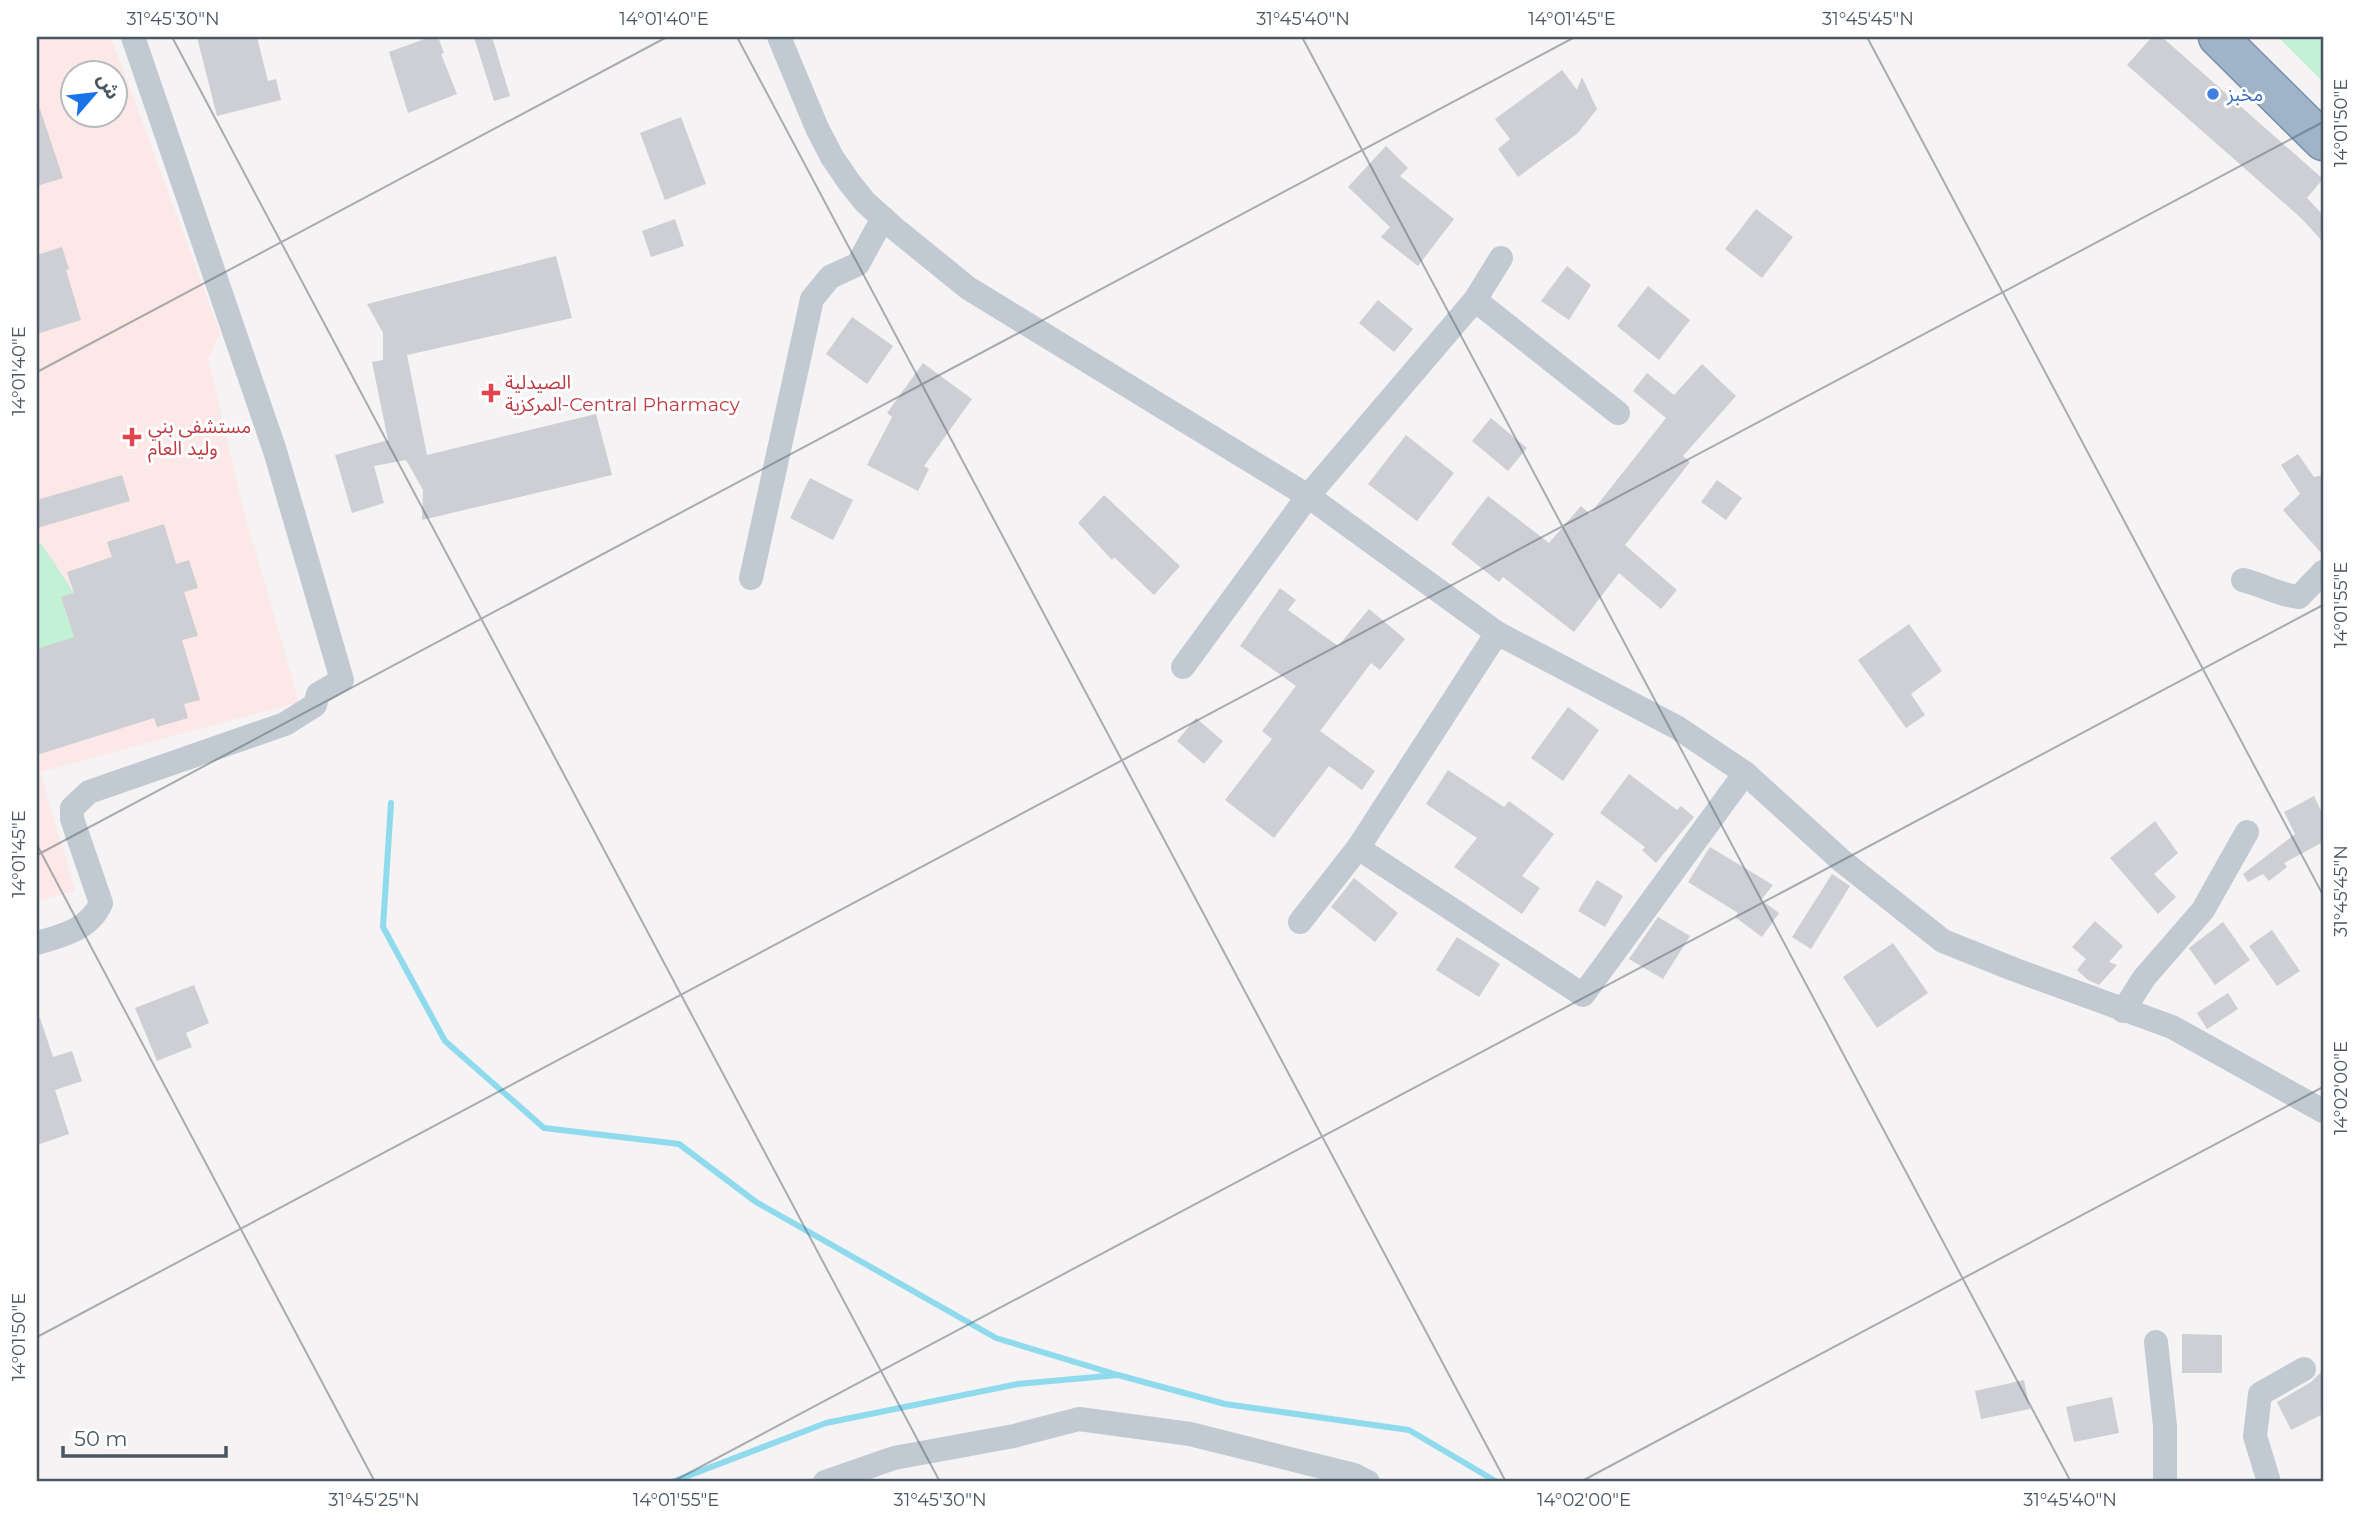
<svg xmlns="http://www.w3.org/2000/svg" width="2360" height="1519" font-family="Montserrat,'Noto Sans Arabic',sans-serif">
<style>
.medical{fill:#fce8e6;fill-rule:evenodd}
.green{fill:#c3f1d5}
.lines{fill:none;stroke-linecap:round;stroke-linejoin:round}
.stream{stroke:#90daee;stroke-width:6}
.building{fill:#cdcfd5}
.trunk-casing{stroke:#7690ad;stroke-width:41}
.minor{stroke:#c1cad2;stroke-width:24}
.trunk{stroke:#9fb4c9;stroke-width:38}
.ticks{fill:none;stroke:#4a5661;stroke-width:2;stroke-opacity:0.45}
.shop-dot{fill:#3f7fe0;stroke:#fff;stroke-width:2.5}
.health-dot{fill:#e0444e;stroke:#fff;stroke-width:2.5}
.labels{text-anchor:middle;stroke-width:6;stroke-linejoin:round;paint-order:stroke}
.shop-label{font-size:19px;fill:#366cbe;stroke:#fff;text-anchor:start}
.health-label{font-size:19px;fill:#be3a42;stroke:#fff;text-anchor:start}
.neatline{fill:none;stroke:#4a5661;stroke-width:2.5}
.ticks-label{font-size:18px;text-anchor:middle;fill:#4a5661}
</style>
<rect width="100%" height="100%" fill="#f5f3f3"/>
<path class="medical" d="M37 37H111L220 333 208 359 245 516 299 702 40 772 75 891 37 901ZM74 74H116V116H74Z"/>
<g class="green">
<path d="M2278 37H2323V82Z"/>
<path d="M41 543 74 593 61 597 70 625 90 633 37 649V544Z"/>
</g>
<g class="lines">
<g class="stream">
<path d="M391 803 383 927 445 1041 544 1128 679 1144 756 1202 996 1338 1118 1375"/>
<path d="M672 1482 826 1423 1018 1384 1118 1375 1225 1404 1409 1430 1497 1482"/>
</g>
</g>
<g class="building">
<path d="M197 37H257L268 81 276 79 281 100 217 116Z"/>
<path d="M430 37H438L444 53 441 54 457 94 408 113 389 52Z"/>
<path d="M474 37H492L510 96 494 101Z"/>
<path d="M2152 37H2162L2323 179 2307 198 2323 215V242L2301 218 2127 65Z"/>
<path d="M1562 70 1577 90 1582 77 1597 109 1578 133 1518 177 1498 149 1510 139 1495 119Z"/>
<path d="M37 109H40L63 178 37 186Z"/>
<path d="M681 117 706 184 665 200 640 133Z"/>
<path d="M1386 146 1408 168 1400 176 1454 219 1418 266 1381 237 1390 227 1348 187Z"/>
<path d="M1756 209 1793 237 1762 278 1725 249Z"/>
<path d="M675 219 684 246 651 257 642 231Z"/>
<path d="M62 247 69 269 66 270 81 320 37 334V255Z"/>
<path d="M556 256 572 318 407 355 427 455 596 414 612 475 422 520 423 490 406 460 374 466 384 503 352 513 335 455 388 440 372 362 383 360V333L367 304Z"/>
<path d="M1567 266 1591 285 1569 320 1541 301Z"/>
<path d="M1648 286 1690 320 1659 360 1617 326Z"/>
<path d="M1378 300 1413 329 1394 352 1359 323Z"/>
<path d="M852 317 893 346 867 384 826 354Z"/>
<path d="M923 363 972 399 924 466 929 469 918 491 867 465 892 417 887 413Z"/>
<path d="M1702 364 1736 396 1683 456 1690 462 1625 545 1677 590 1661 609 1619 573 1574 632 1503 577 1499 582 1451 544 1488 496 1549 543 1581 506 1590 514 1666 418 1633 391 1647 373 1674 395Z"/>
<path d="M1491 418 1527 448 1508 471 1472 441Z"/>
<path d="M1406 435 1454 473 1417 521 1368 484Z"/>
<path d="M2298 454 2314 477 2323 475V555L2283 510 2300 494 2281 465Z"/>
<path d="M122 475 130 501 37 528V500Z"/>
<path d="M810 478 853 500 833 540 790 518Z"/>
<path d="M1717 480 1742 498 1726 520 1701 502Z"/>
<path d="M1104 495 1180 566 1154 595 1114 557 1112 560 1078 523Z"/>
<path d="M164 524 176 564 189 560 198 588 184 592 198 636 182 640 200 700 184 704 188 718 157 727 154 718 37 755V649L74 637 61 597 74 593 67 572 112 557 107 542Z"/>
<path d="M1280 588 1296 600 1288 610 1338 646 1369 609 1405 639 1380 670 1371 663 1320 731 1375 771 1362 790 1329 766 1274 838 1225 800 1272 739 1262 731 1296 686 1240 646Z"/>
<path d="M1909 624 1942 671 1911 694 1925 715 1906 728 1858 660Z"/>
<path d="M1568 707 1599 730 1563 781 1531 758Z"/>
<path d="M1196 718 1223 741 1204 764 1177 741Z"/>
<path d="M1448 770 1504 807 1509 801 1554 834 1522 876 1540 888 1522 914 1454 867 1477 838 1426 804Z"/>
<path d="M1629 774 1677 810 1681 806 1694 817 1656 863 1642 850 1645 847 1600 813Z"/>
<path d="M2314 796 2323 815V842L2284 863 2287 867 2269 881 2263 874 2248 882 2243 874 2295 834 2284 812Z"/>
<path d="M2155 821 2178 853 2154 874 2176 897 2158 914 2110 858Z"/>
<path d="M1710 847 1773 885 1761 900 1779 913 1762 937 1735 917 1738 913 1688 882Z"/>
<path d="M1832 874 1850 886 1811 949 1792 937Z"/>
<path d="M1354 878 1398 913 1375 942 1331 907Z"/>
<path d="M1597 880 1623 896 1605 927 1578 911Z"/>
<path d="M1658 917 1690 936 1663 979 1629 959Z"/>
<path d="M2095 921 2123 946 2109 962 2117 965 2099 985 2088 980 2077 970 2086 959 2072 947Z"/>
<path d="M2223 922 2250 960 2215 985 2189 948Z"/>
<path d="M2272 930 2300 971 2277 986 2249 946Z"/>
<path d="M1457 937 1500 964 1479 997 1436 970Z"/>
<path d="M1893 943 1928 993 1877 1028 1843 977Z"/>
<path d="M194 985 209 1023 186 1033 192 1047 157 1061 135 1008Z"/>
<path d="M2228 993 2238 1009 2207 1029 2197 1013Z"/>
<path d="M37 1018H40L53 1057 72 1051 82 1081 55 1090 69 1134 37 1145Z"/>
<path d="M2182 1334 2222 1335V1373H2182Z"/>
<path d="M2323 1370V1414L2291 1430 2277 1402 2311 1382Z"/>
<path d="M2024 1380 2030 1409 1981 1419 1975 1391Z"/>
<path d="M2112 1397 2119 1433 2074 1442 2066 1407Z"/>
</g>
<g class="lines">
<g class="trunk-casing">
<path id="trunk" d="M2218 37 2323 141"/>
</g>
<g class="minor">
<path d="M779 37 817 128 832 157 849 182 865 202 894 228 968 288 1308 496 1497 633 1678 728 1745 773 1842 861 1943 941 2013 969 2172 1027 2323 1111"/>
<path d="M1475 300 1618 413"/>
<path d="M751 578 812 299 830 277 858 264 883 218"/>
<path d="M2243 580C2263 585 2279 595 2299 597L2323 572"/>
<path d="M1183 667 1308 496 1475 300 1501 258"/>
<path d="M1358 848 1583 995 1745 773"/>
<path d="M1300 922 1358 848 1497 633"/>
<path d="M37 943C62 936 90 929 101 903L72 819V808L89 792 285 724 315 705 318 694 342 680 275 451 133 37"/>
<path d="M2123 1011 2144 978 2203 910 2247 832"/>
<path d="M2156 1342 2165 1426V1482"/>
<path d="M825 1482 894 1458 1014 1436 1079 1419 1190 1434 1354 1475 1368 1482"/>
<path d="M2269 1482 2255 1436 2260 1394 2304 1369"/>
</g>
<use href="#trunk" class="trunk"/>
</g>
<path class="ticks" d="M172 37 940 1482M737 37 1506 1482M1302 37 2071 1482M1867 37 2323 895M37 372 667 37M37 845 375 1482M37 855 1575 37M37 1337 2323 122M672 1482 2323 605M1580 1482 2323 1087"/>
<circle class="shop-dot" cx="2213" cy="94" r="7"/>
<g class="health-dot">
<path d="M487.5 382.5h7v7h7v7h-7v7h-7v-7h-7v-7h7z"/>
<path d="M128.5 426.5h7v7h7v7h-7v7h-7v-7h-7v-7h7z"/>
</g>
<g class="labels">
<g class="shop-label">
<text x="2227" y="101">مخبز</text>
</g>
<g class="health-label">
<text x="505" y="389">الصيدلية<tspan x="505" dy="22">المركزية-Central Pharmacy</tspan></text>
<text x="148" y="433">مستشفى بني<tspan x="148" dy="22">وليد العام</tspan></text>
</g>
</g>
<rect width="2360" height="1519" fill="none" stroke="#ffffff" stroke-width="77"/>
<g transform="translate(94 94) rotate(62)"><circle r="33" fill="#ffffff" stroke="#b7bbc0" stroke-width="2"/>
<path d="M0-5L12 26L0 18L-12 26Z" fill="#1a73e8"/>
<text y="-10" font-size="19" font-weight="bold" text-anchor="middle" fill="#4a5661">ش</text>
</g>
<path d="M63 1446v10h163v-10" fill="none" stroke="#4a5661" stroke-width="3.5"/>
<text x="74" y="1446" font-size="21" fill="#4a5661" stroke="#ffffff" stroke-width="5" paint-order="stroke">50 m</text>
<rect x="38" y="38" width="2284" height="1442" class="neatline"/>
<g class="ticks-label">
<text x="173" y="25">31°45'30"N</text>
<text x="664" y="25">14°01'40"E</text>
<text x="1303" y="25">31°45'40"N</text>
<text x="1572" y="25">14°01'45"E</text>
<text x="1868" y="25">31°45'45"N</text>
<text transform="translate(2341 123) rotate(-90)" y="6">14°01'50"E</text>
<text transform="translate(19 371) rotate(-90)" y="6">14°01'40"E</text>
<text transform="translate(2341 605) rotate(-90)" y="6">14°01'55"E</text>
<text transform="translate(19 854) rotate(-90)" y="6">14°01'45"E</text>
<text transform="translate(2341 891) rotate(-90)" y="6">31°45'45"N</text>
<text transform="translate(2341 1088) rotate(-90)" y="6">14°02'00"E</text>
<text transform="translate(19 1337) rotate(-90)" y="6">14°01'50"E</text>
<text x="374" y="1506">31°45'25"N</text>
<text x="676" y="1506">14°01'55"E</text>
<text x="940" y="1506">31°45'30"N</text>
<text x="1584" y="1506">14°02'00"E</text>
<text x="2070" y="1506">31°45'40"N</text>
</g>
</svg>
